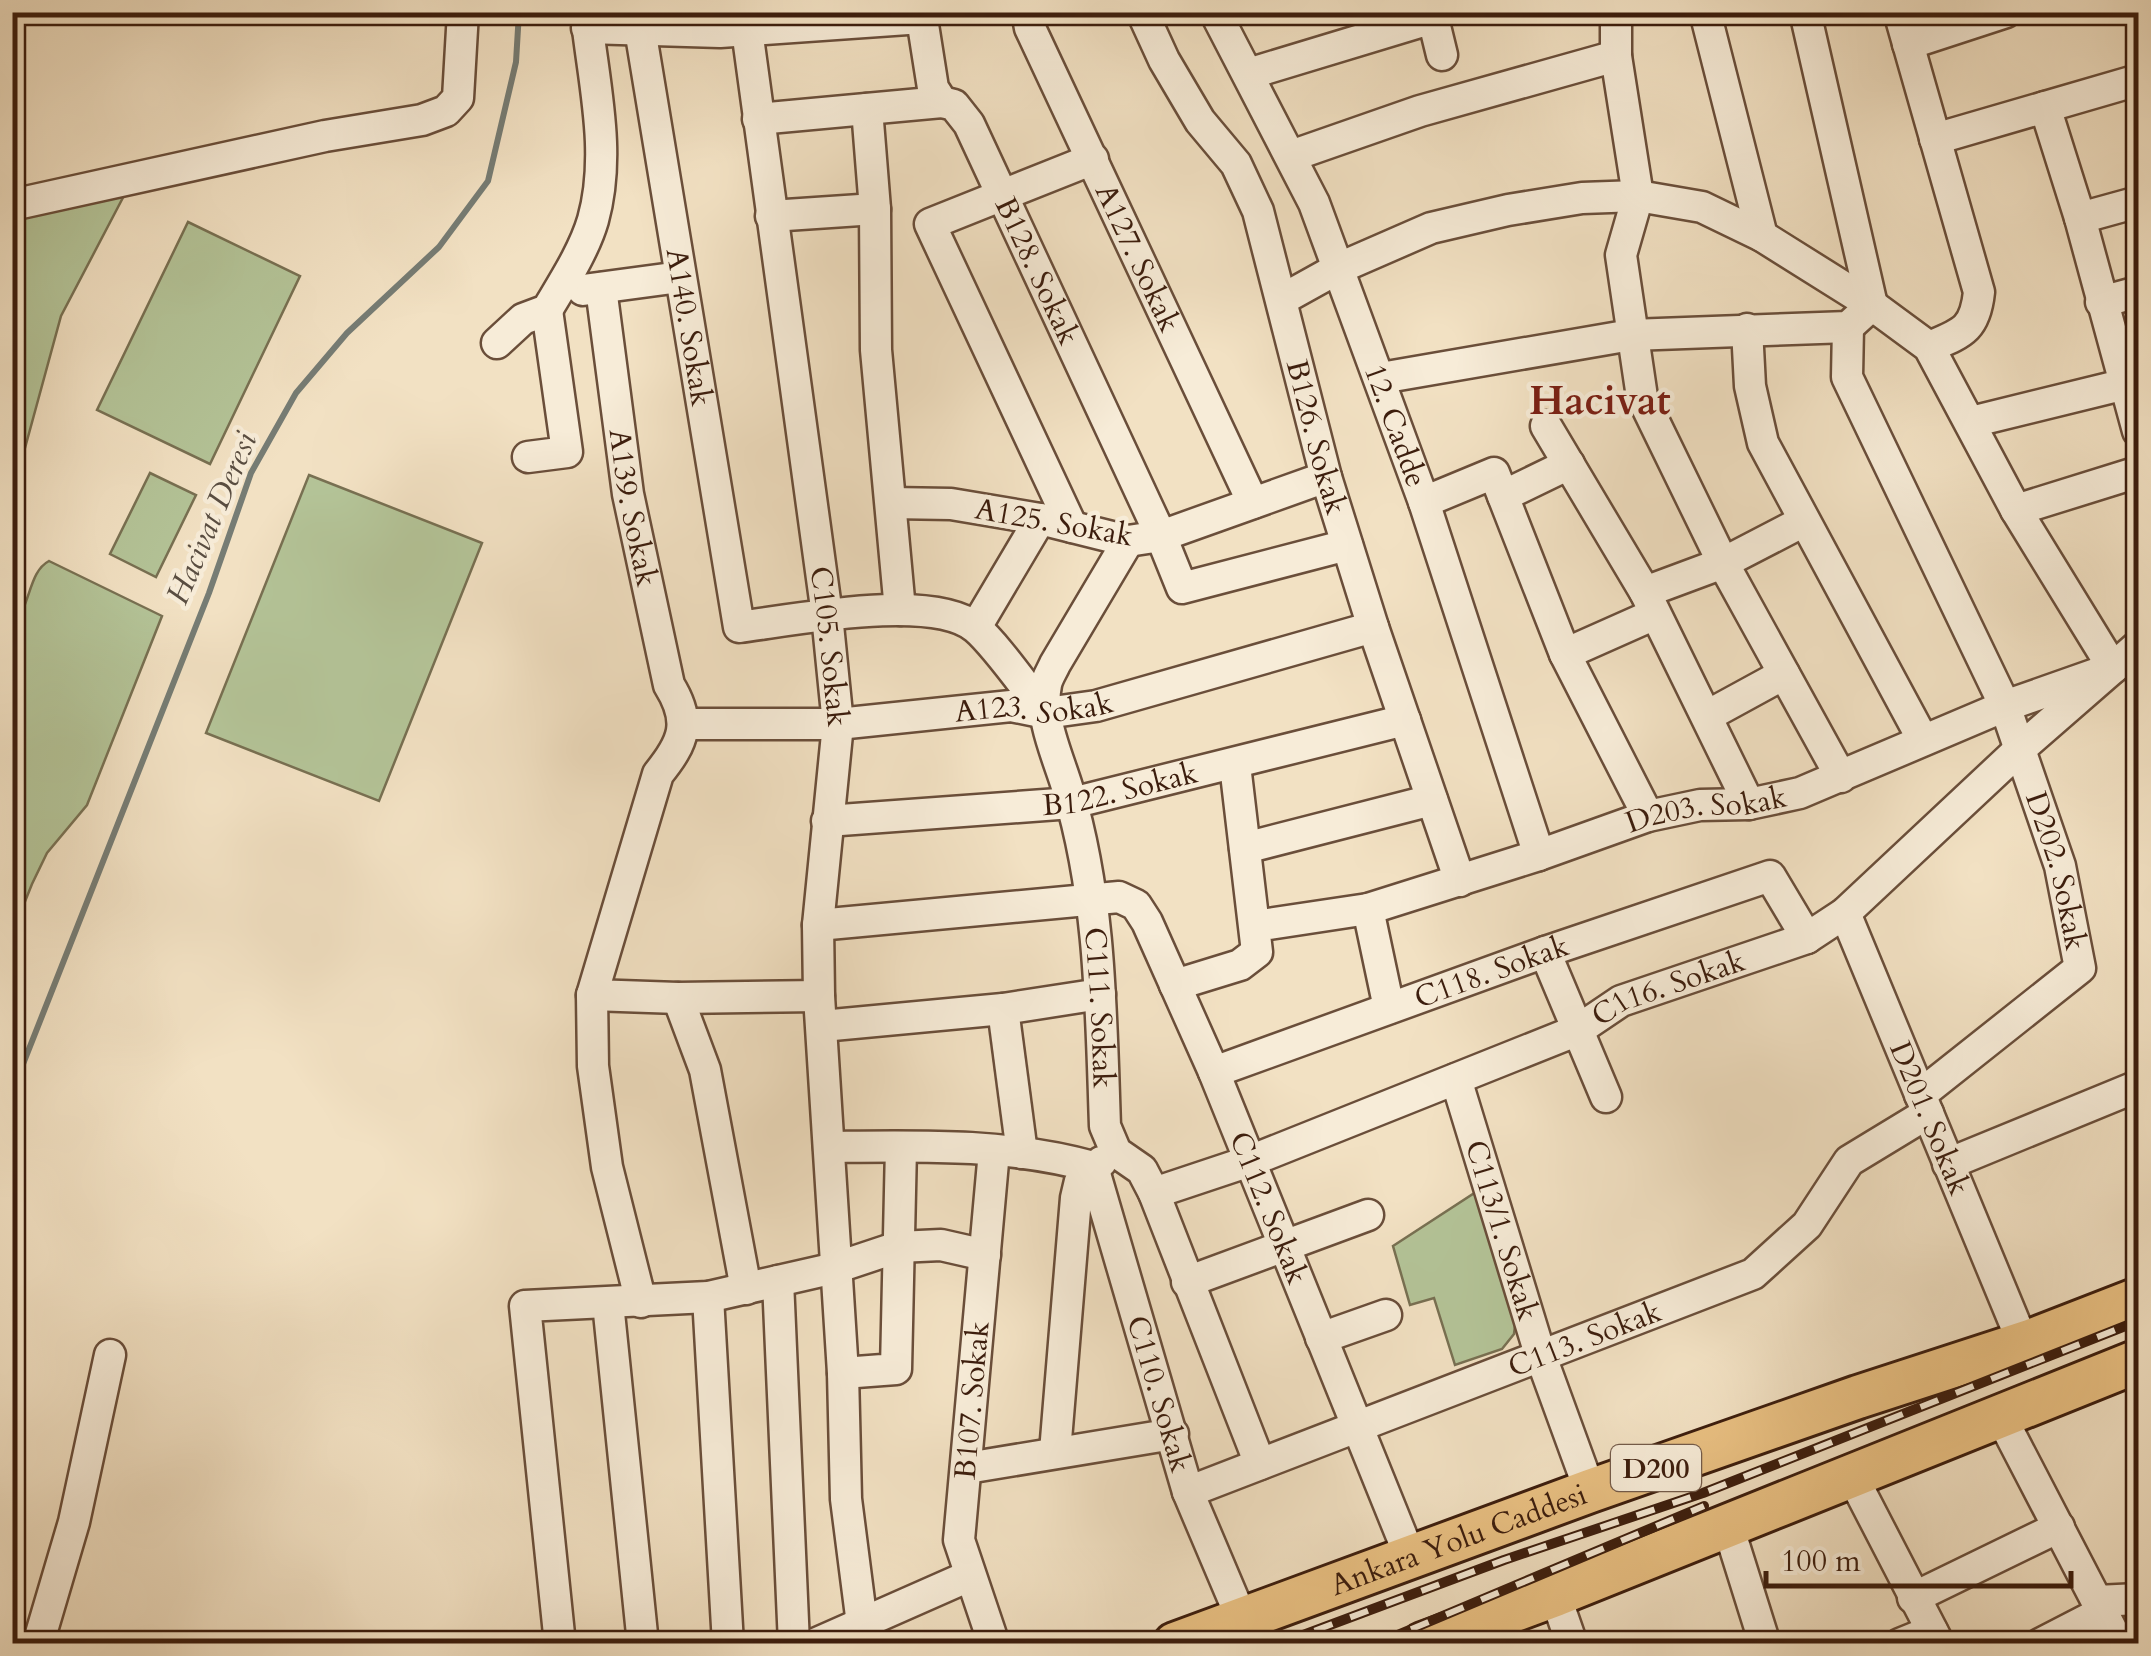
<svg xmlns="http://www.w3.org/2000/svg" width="2151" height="1656" font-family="Cardo,serif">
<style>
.green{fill:#b4c498;stroke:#787052;stroke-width:2.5}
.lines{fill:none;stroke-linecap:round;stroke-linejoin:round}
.stream{stroke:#767c74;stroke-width:6}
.minor-casing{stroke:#6a4e3a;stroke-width:35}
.highway-casing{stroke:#3c1d0d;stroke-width:48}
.minor{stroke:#f7ecd8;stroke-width:30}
.highway{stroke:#e9c082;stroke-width:42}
.rail-casing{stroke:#3c1d0d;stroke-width:10}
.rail{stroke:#f7ecd8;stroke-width:6;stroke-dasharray:19;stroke-linecap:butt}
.labels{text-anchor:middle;stroke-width:9;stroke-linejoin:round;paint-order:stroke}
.shield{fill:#f7ecd8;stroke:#745b4a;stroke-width:2.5}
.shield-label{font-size:28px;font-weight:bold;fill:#3c1d0d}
.street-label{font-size:30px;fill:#3c1d0d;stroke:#f7ecd8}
.water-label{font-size:32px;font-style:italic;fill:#594d41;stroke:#f7ecd8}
.district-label{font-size:40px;font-weight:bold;fill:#7a1f14;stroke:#f7ecd8}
</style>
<rect width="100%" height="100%" fill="#f2e1c3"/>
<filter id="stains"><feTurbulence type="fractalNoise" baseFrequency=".002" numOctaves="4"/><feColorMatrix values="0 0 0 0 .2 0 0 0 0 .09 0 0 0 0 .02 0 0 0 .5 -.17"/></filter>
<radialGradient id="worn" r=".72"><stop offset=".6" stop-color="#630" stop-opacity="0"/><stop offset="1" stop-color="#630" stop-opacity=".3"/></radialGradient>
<g class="green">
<path d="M128 188 61 316 13 492V213Z"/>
<path d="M188 222 300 276 210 464 97 410Z"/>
<path d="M150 473 196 495 156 577 110 554Z"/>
<path d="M309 475 482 543 379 801 206 733Z"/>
<path d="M49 561 162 616 87 805 47 853 32 884 18 919 22 958 13 993V624C31 607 28 572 49 561Z"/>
<path d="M1476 1192 1517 1309 1514 1334 1502 1349 1455 1365 1434 1298 1410 1305 1393 1246Z"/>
</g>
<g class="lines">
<path class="stream" d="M12 1092 209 593 251 473 296 393 347 333 439 247 488 181 516 62 519 12"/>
<g class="minor-casing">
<g id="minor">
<path id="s1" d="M921 12 933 88 942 102 954 105 969 124 1161 536 1182 588 1347 545"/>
<path id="s2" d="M1027 12 1030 28 1253 503"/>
<path id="s3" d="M1142 12 1164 60 1200 121 1236 164 1258 211 1326 477 1373 627 1460 881"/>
<path id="s4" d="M1215 12 1314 203 1424 502 1539 855"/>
<path d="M1616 12V56L1638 196 1621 255 1642 397 1723 563 1841 777"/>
<path d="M1705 12 1762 236"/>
<path d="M1899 12 1979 292C1975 330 1962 333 1929 347"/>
<path d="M587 28 720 32 922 18"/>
<path id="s5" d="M640 29 739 627C794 620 933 592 976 628 997 646 1027 690 1046 713"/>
<path id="s6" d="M747 30 827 615 838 724 818 925 819 996 843 1373 846 1499 862 1624"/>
<path d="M1908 44 2006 12"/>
<path d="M1248 74 1433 18 1442 55"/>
<path d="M2045 107 2080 218 2138 431"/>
<path d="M867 109 875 209 876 350 900 610"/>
<path d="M758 119 942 102"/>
<path d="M1935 139 2138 80"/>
<path d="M1291 156 1420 111 1616 56"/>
<path d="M12 205 325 136 422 120 446 111 458 98 463 12"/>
<path d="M771 216 875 209"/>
<path d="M2080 218 2138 202"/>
<path id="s7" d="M601 288 628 494 669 685C692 722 684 742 658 774L592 995 593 1066 607 1167 641 1302"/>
<path d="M583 290 680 277"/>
<path d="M2101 302 2138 292"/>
<path id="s8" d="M1848 327 1847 377 2005 706 2060 866 2080 968 1920 1095"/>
<path d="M1747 329 1750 386 1763 443 1923 740"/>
<path d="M497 343 523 319 547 310C563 283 584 251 593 220 612 152 593 81 586 12"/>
<path d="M1381 378 1631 335 1848 327 1872 305 1805 12"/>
<path d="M1971 422 2138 381"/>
<path d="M1546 426 1645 592 1749 804"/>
<path d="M528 457 567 452 547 310"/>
<path d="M1503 496 1569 464"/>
<path d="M1424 502 1494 473 1565 654 1648 816"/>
<path d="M891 503 951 504 1040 519 1128 541 1161 536 1326 477"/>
<path d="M2016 510 2138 472"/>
<path d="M1072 527 930 224 1093 159"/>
<path id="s9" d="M1128 541 1055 664C1052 671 1047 678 1046 685 1039 718 1059 759 1068 790 1101 899 1101 1014 1105 1126L1116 1152 1142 1170 1154 1193 1260 1464"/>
<path d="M1645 592 1723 563 1804 521"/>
<path d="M976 627 1040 519"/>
<path d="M1565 654 1655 614"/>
<path d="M1707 716 1784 674"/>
<path id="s10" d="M683 724H838L1011 706 1046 713 1096 706 1373 627"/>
<path id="s11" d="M827 821 1072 803 1405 720"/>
<path d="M1245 848 1432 800"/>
<path d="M1368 909 1389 1008"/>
<path id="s12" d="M1845 913 2016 1326"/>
<path id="s13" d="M818 925 1119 897 1136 905 1147 922 1214 1072 1411 1559"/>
<path id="s14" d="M1255 926 1368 909 1539 855 1648 816 1700 805 1749 804 1800 793 2005 706 2113 668 2138 646"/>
<path d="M1545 952 1606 1097"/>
<path d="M1175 985 1240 965 1257 952 1235 765"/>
<path d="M592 995 678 998 819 996"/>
<path d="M678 998 705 1070 746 1289"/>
<path d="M1003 1009 1022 1153"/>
<path d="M822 1026 1003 1009 1100 994"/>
<path id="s15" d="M1214 1072 1545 952 1770 876 1807 938"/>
<path id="s16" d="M1456 1079 1540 1354 1590 1491"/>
<path id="s17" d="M829 1147C917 1146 1009 1143 1093 1167L1188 1492 1241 1617"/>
<path d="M1948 1164 2138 1086"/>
<path id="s18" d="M1154 1193 1250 1161 1578 1030 1621 1001 1807 938 1845 913 2020 749 2113 668 2016 510 1929 347 1872 305 1762 236 1702 207 1638 196 1582 198 1508 210 1431 228 1337 269 1283 299"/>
<path d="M778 1281 794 1644"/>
<path d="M1187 1282 1368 1215"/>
<path d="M708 1297 728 1644"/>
<path d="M608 1303 643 1644"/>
<path d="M1321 1338 1386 1315"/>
<path d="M843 1373 896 1369 901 1147"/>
<path d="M2000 1415 2119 1644"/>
<path d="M1055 1452 1076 1198 1080 1181 1101 1162"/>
<path d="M967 1468 1173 1434"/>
<path d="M1852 1476 1939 1644"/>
<path id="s19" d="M1188 1492 1753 1274 1807 1225 1849 1161 1928 1113"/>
<path d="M1728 1526 1765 1644"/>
<path d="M1555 1595 1572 1644"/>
<path d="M1913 1598 2059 1527"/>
<path d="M2097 1601 2138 1599"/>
<path d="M38 1644 74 1522 110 1355"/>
<path d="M560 1644 525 1306 708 1297 835 1268 898 1247 941 1245 985 1255"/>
<path d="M815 1644 969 1576"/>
<path id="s20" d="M994 1644 959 1540 994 1151"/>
<path d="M1900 1644 1932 1631"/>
<path d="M2040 1644 2102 1612"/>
</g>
</g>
<g class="highway-casing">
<g id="highway">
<path id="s21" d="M1175 1644 1590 1491 1858 1397 2030 1341 2138 1299"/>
<path d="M1423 1644 1555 1595 2138 1361"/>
</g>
</g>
<use href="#minor" class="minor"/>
<use href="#highway" class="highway"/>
<g class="rail-casing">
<g id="rail">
<path d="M1279 1644 1504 1560 1703 1493 2138 1321"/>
<path d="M1376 1644 1704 1506"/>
</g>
</g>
<use href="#rail" class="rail"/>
</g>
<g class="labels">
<rect class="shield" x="1611" y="1445" width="90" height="46" rx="8"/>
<g class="shield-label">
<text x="1656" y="1478">D200</text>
</g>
<g class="street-label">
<text dy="10" stroke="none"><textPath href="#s2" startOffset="270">A127. Sokak</textPath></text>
<text dy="10" stroke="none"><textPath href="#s1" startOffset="292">B128. Sokak</textPath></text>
<text dy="10" stroke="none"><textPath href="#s5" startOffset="302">A140. Sokak</textPath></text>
<text dy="10" stroke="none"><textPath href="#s4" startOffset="452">12. Cadde</textPath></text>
<text dy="10" stroke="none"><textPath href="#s3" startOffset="465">B126. Sokak</textPath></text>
<text dy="10" stroke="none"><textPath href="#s7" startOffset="222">A139. Sokak</textPath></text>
<text transform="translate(1054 522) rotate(10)" y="10">A125. Sokak</text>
<text dy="10" stroke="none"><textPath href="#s6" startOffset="622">C105. Sokak</textPath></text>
<text dy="10" stroke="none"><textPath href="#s10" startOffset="352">A123. Sokak</textPath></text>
<text dy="10" stroke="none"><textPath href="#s11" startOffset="295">B122. Sokak</textPath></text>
<text dy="10" stroke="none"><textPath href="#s14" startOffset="468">D203. Sokak</textPath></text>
<text dy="10" stroke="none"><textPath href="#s8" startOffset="588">D202. Sokak</textPath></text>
<text dy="10" stroke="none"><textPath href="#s15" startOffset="295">C118. Sokak</textPath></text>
<text dy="10" stroke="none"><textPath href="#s18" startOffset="555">C116. Sokak</textPath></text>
<text dy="10" stroke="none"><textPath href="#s9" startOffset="495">C111. Sokak</textPath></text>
<text dy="10" stroke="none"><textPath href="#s12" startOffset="222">D201. Sokak</textPath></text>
<text dy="10" stroke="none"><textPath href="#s13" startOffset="652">C112. Sokak</textPath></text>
<text dy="10" stroke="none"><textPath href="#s16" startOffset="158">C113/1. Sokak</textPath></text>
<text dy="10" stroke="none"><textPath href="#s19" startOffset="425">C113. Sokak</textPath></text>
<text dy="10" stroke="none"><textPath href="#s17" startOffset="502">C110. Sokak</textPath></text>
<text dy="10" stroke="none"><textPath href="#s20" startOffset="250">B107. Sokak</textPath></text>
<text dy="10" stroke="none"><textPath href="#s21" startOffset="302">Ankara Yolu Caddesi</textPath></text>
</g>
<g class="water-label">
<text transform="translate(211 518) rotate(-67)" y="11">Hacivat Deresi</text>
</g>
<g class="district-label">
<text x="1600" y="414">Hacivat</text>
</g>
</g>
<rect width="2151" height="1656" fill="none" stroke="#f2e1c3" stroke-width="50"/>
<rect x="15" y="15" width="2121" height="1626" fill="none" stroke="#3c1d0d" stroke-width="5"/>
<rect x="25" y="25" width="2101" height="1606" fill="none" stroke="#3c1d0d" stroke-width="2.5"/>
<path d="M1766 1571v15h305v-15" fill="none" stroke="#3c1d0d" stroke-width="5"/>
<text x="1781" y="1571" font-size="30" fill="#3c1d0d" stroke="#f7ecd8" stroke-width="8" paint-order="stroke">100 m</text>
<rect width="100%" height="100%" filter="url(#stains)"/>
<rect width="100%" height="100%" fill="url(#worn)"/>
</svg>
